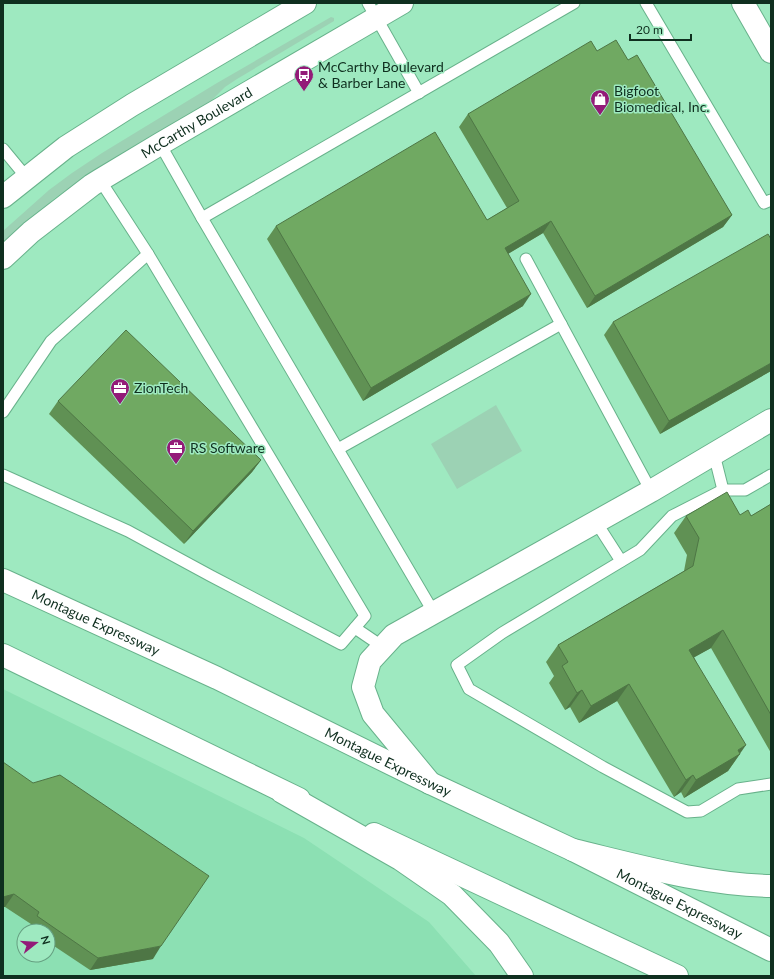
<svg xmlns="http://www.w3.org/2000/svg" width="774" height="979" font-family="Lato,sans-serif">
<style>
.built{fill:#8ce0b3;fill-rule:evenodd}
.green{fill:#9cd2b4}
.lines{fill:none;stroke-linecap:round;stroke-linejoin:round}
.service-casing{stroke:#68b28b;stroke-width:13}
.minor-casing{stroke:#68b28b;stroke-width:24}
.tertiary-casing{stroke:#68b28b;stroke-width:24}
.secondary-casing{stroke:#68b28b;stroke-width:24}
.trunk-casing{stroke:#68b28b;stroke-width:24}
.motorway-casing{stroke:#68b28b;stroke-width:24}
.service{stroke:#fff;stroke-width:11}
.minor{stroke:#fff;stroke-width:22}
.tertiary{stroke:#fff;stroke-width:22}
.secondary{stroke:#fff;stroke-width:22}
.trunk{stroke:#fff;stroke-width:22}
.motorway{stroke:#fff;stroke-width:22}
.wall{fill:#609154}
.shaded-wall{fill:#4e7645}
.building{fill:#70a962;stroke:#4e7645}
.labels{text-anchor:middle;stroke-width:3;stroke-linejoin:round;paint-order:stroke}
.poi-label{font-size:14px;fill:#0f2f1f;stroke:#9ee9c0;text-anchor:start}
.street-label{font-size:14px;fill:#0f2f1f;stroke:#9ee9c0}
</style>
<rect width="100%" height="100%" fill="#9ee9c0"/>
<path class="built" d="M3 689 304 838 429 922 476 976H3ZM24 931H48V955H24Z"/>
<g class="green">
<path d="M331 17 334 18V21L237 79 225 87 209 103 80 181 55 198 3 244V231L49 190 72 173 102 153 217 83Z"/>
<path d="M496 405 522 451 457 489 431 444Z"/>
</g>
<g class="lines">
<g class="service-casing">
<g id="service">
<path d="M368 3 419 93"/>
<path d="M646 3 764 203 771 200"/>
<path d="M160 144 202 218"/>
<path d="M3 149 27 178"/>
<path d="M526 259 651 491"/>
<path d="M3 412 51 341 148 254"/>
<path d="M338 449 561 324"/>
<path d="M714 454 723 490"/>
<path d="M3 475 128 531 211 576 341 644 365 616 148 254 100 180"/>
<path d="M771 475 745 490H723L672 516 640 550 502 633 457 665 469 689 603 767 687 812 701 811 738 789 771 784"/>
<path d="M596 522 621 561"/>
<path d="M434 613 202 218 574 3"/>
<path d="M355 628 383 647"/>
</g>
</g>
<g class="minor-casing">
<path id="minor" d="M430 783 373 714 363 687 370 661 394 635 651 491 771 420"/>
</g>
<g class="tertiary-casing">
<path id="tertiary" d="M743 3 771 52"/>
</g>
<g class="secondary-casing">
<g id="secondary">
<path d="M3 197 66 147 132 105 305 3"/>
<path id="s1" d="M3 258 31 232 92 185 100 180 160 144 402 3"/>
</g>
</g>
<g class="trunk-casing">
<g id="trunk">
<path id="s2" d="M3 580 217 678 430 783 573 850 771 950"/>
<path d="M3 655 299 799"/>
<path d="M374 834 677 976"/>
</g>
</g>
<g class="motorway-casing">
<g id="motorway">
<path d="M282 792 400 859 452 895 499 943 522 976"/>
<path d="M573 850C636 865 706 885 771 886"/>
</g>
</g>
<use href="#service" class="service"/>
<use href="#minor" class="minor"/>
<use href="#tertiary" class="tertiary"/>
<use href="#secondary" class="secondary"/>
<use href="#trunk" class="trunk"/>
<use href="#motorway" class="motorway"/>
</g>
<g class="wall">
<path d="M597 51 628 60 732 215 723 227 587 308 543 233 508 254 523 306 363 401 267 239 276 226 487 220 507 208 459 127 468 114Z"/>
<path d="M613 322 771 371 660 434 604 335Z"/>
<path d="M58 401 261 460 252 472 184 544 49 414Z"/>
<path d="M771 504V753L711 648 694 657 740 754 728 771 684 798 681 792 674 797 617 701 579 723 570 707 565 710 549 683 554 676 546 662 558 645 684 571 687 555 674 533 686 516 740 515 751 516Z"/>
<path d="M3 762 153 959 90 970 48 942V931H32L28 928 31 924 5 907Z"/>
</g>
<g class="shaded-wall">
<path d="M732 215 723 227 587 308 595 296Z"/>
<path d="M551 221 543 233 496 261 505 248Z"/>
<path d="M531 294 523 306 363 401 371 388Z"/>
<path d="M771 363V371L660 434 669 421Z"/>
<path d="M261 460 252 472 184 544 193 531Z"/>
<path d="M723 630 711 648 677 667 689 650Z"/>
<path d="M629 684 617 701 579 723 591 706Z"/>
<path d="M582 690 570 707 565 710 577 693Z"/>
<path d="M746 745 728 771 684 798 696 780 738 750Z"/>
<path d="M693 775 681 792 674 797 686 780Z"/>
<path d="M14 894 5 907H3V897Z"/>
<path d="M161 946 153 959 90 970 98 958Z"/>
</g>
<g class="building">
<path d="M616 40 628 60 637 55 732 215 595 296 551 221 505 248 531 294 371 388 276 226 435 132 487 220 519 201 468 114 591 41 597 51Z"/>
<path d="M768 234 771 239V363L669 421 613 322Z"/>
<path d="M126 330 261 460 193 531 58 401Z"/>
<path d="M727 492 740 515 748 510 751 516 771 504V715L723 630 689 650 746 745 738 750 740 754 696 780 693 775 686 780 629 684 591 706 582 690 577 693 562 666 568 662 558 645 693 566 699 538 686 516Z"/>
<path d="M3 762 33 783 60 775 209 876 161 946 98 958 37 916 39 912 14 894 3 897Z"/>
</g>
<defs>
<g id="bus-pin" transform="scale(1)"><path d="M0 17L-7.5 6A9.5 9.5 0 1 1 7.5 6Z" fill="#931b78" stroke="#9ee9c0"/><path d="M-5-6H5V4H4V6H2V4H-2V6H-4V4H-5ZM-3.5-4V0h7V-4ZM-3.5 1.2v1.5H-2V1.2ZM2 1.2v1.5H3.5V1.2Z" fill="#fff"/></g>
<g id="shop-pin" transform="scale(1)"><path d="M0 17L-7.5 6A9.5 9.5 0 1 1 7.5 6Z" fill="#931b78" stroke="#9ee9c0"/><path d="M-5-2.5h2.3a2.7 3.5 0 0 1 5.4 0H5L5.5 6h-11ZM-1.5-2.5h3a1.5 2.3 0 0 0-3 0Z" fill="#fff"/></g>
<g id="office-pin" transform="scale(1)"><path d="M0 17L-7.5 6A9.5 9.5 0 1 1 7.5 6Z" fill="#931b78" stroke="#9ee9c0"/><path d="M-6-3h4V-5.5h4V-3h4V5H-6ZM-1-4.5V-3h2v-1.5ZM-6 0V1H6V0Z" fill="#fff"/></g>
</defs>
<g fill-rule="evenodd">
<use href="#bus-pin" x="304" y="75"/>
<use href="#shop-pin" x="600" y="99"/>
<use href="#office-pin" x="120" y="388"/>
<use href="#office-pin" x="176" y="448"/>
</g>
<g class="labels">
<g class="poi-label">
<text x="318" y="72">McCarthy Boulevard<tspan x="318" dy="16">&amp; Barber Lane</tspan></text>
<text x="614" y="96">Bigfoot<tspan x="614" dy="16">Biomedical, Inc.</tspan></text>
<text x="134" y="393">ZionTech</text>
<text x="190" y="453">RS Software</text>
</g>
<g class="street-label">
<text dy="5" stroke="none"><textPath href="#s1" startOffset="237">McCarthy Boulevard</textPath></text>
<text dy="5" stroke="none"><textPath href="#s2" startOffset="102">Montague Expressway</textPath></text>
<text dy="5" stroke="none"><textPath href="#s2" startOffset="426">Montague Expressway</textPath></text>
<text dy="5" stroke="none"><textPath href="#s2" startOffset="750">Montague Expressway</textPath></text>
</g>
</g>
<rect width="774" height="979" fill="none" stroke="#0f2f1f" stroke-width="8"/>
<g transform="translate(36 943) rotate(73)"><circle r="19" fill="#9ee9c0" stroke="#659f80"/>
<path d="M0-3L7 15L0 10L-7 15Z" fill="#931b78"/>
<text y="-6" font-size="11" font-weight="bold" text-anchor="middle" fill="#0f2f1f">N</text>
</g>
<path d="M630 34v6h61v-6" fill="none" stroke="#0f2f1f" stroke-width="2"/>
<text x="636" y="34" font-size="12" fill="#0f2f1f" stroke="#9ee9c0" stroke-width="3" paint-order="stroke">20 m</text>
</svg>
